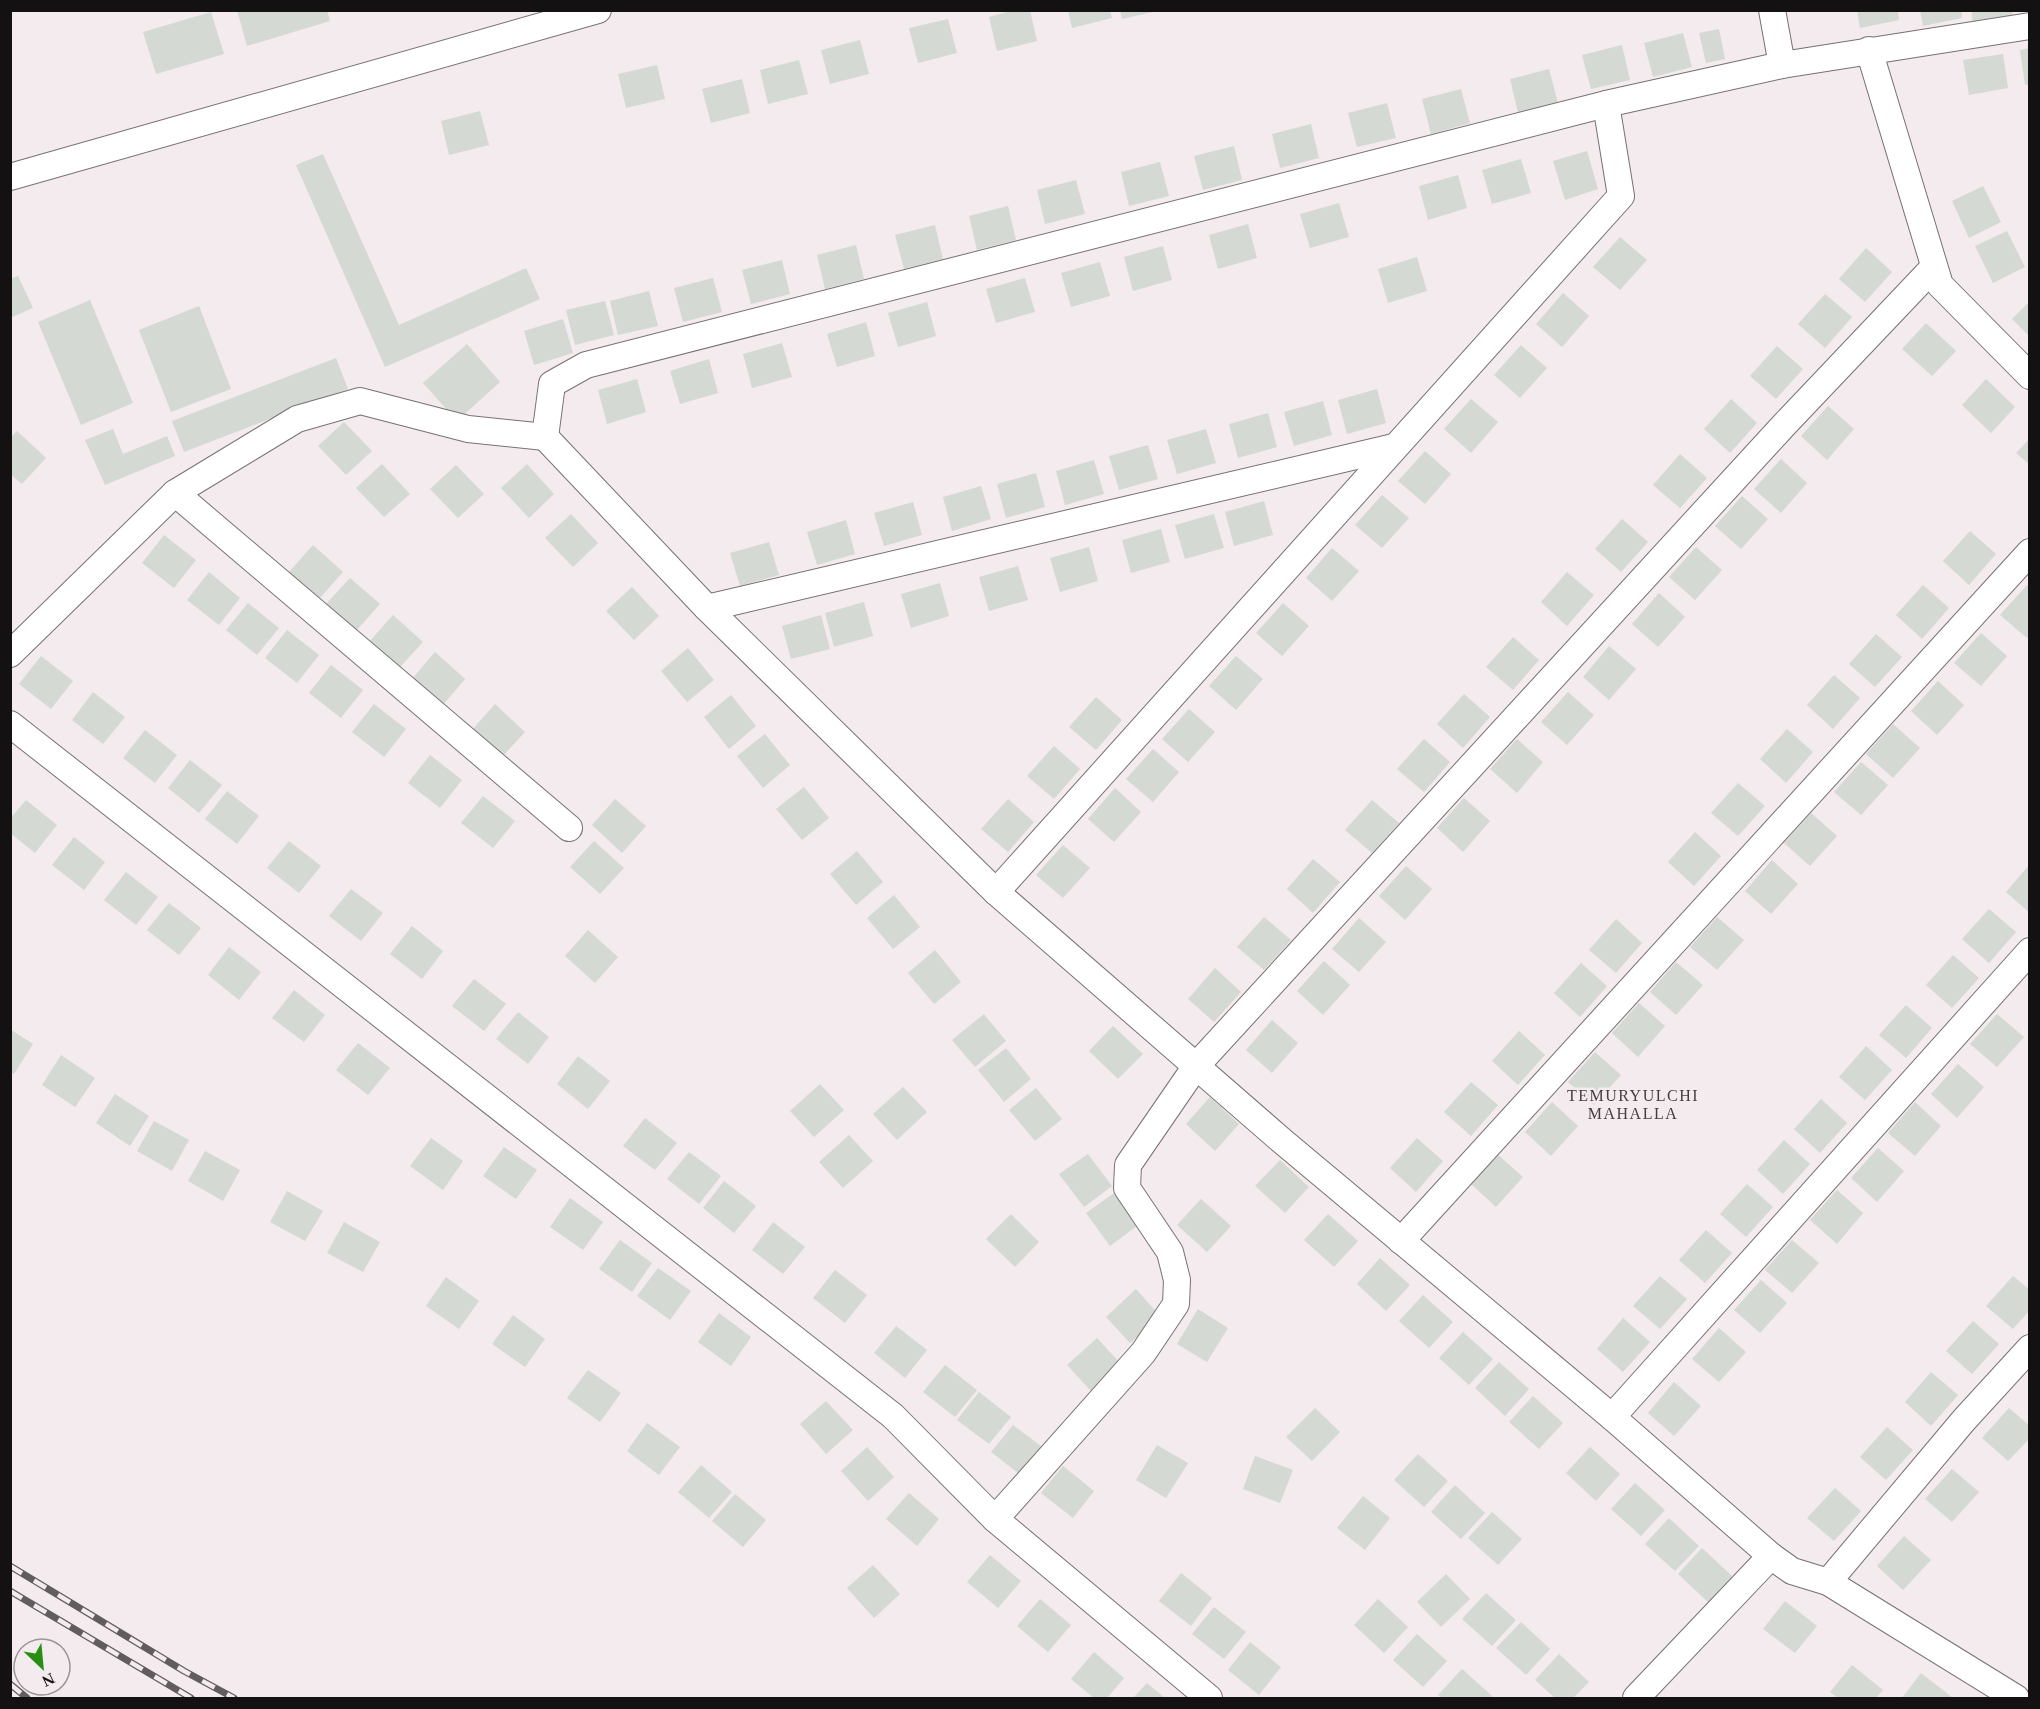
<svg xmlns="http://www.w3.org/2000/svg" width="2040" height="1709" font-family="Georgia,serif">
<style>
.building{fill:#d4d9d3}
.lines{fill:none;stroke-linecap:round;stroke-linejoin:round}
.street-casing{stroke:#787073;stroke-width:28}
.street{stroke:#fff;stroke-width:26}
.rail-casing{stroke:#615d5e;stroke-width:7}
.rail{stroke:#f3ebee;stroke-width:4.5;stroke-dasharray:14;stroke-linecap:butt}
.labels{text-anchor:middle;stroke-width:5;stroke-linejoin:round;paint-order:stroke}
.neighbourhood-label{font-size:16px;letter-spacing:1.5px;fill:#453e41;stroke:#f3ebee}
</style>
<rect width="100%" height="100%" fill="#f3ebee"/>
<g class="building">
<path d="M237 10H327L330 21 247 46Z"/>
<path d="M1015 10H1030L1037 41 997 51 989 17Z"/>
<path d="M1068 10H1110L1112 18 1072 28Z"/>
<path d="M1120 10H1157V11L1122 19Z"/>
<path d="M1857 10H1898L1899 20 1860 28Z"/>
<path d="M1920 10H1961L1962 18 1923 26Z"/>
<path d="M1971 10H2012L2013 17 1973 24Z"/>
<path d="M211 12 224 54 156 74 143 32Z"/>
<path d="M948 19 957 53 918 63 909 28Z"/>
<path d="M1719 29 1725 59 1706 63 1699 33Z"/>
<path d="M1683 33 1692 67 1653 77 1644 43Z"/>
<path d="M860 40 869 74 830 84 821 50Z"/>
<path d="M1622 45 1630 80 1591 89 1582 55Z"/>
<path d="M2030 48V84L2025 85 2020 50Z"/>
<path d="M2003 54 2008 88 1969 95 1963 60Z"/>
<path d="M799 60 808 94 768 104 760 70Z"/>
<path d="M657 65 665 99 626 108 618 74Z"/>
<path d="M1549 69 1558 103 1518 113 1510 79Z"/>
<path d="M742 79 750 113 711 123 702 89Z"/>
<path d="M1461 89 1470 123 1431 134 1422 99Z"/>
<path d="M1387 103 1396 138 1357 147 1348 113Z"/>
<path d="M480 111 489 145 449 155 441 121Z"/>
<path d="M1311 124 1319 158 1280 168 1272 134Z"/>
<path d="M1234 146 1242 180 1203 190 1194 156Z"/>
<path d="M1587 151 1598 189 1565 200 1553 161Z"/>
<path d="M323 154 399 325 526 268 540 299 385 367 296 165Z"/>
<path d="M1521 159 1531 193 1492 204 1482 170Z"/>
<path d="M1160 162 1169 196 1129 206 1121 172Z"/>
<path d="M1458 175 1467 208 1428 220 1419 186Z"/>
<path d="M1076 180 1085 214 1045 224 1037 190Z"/>
<path d="M1983 186 2001 222 1969 238 1952 201Z"/>
<path d="M1339 203 1349 237 1310 248 1300 214Z"/>
<path d="M1008 206 1016 240 977 250 969 216Z"/>
<path d="M1248 224 1257 258 1218 269 1209 235Z"/>
<path d="M935 225 943 259 904 269 895 235Z"/>
<path d="M2007 231 2025 267 1993 283 1975 246Z"/>
<path d="M1620 237 1647 260 1620 290 1593 267Z"/>
<path d="M856 245 864 279 825 289 817 255Z"/>
<path d="M1163 246 1172 280 1133 291 1124 257Z"/>
<path d="M1866 248 1892 272 1865 302 1839 279Z"/>
<path d="M1417 257 1427 291 1388 303 1378 269Z"/>
<path d="M782 260 790 294 751 304 742 270Z"/>
<path d="M1100 262 1110 296 1071 307 1061 273Z"/>
<path d="M18 276 33 308 10 318V279Z"/>
<path d="M713 278 722 312 683 322 674 288Z"/>
<path d="M1025 278 1035 312 996 323 986 289Z"/>
<path d="M649 291 658 326 618 335 610 301Z"/>
<path d="M1563 293 1589 316 1562 347 1536 324Z"/>
<path d="M1825 294 1852 317 1825 348 1798 324Z"/>
<path d="M90 300 133 403 81 425 38 322Z"/>
<path d="M605 301 614 335 575 345 566 310Z"/>
<path d="M2030 301V337L2012 319Z"/>
<path d="M927 302 936 336 898 347 888 313Z"/>
<path d="M199 306 231 389 171 412 139 330Z"/>
<path d="M563 319 573 353 534 365 524 331Z"/>
<path d="M866 322 875 356 837 367 827 334Z"/>
<path d="M1926 323 1956 351 1932 376 1902 349Z"/>
<path d="M782 343 792 377 752 388 743 354Z"/>
<path d="M467 344 500 382 457 421 423 383Z"/>
<path d="M1521 345 1547 368 1520 398 1494 375Z"/>
<path d="M1777 346 1803 369 1776 399 1750 376Z"/>
<path d="M336 358 348 389 184 452 172 421Z"/>
<path d="M709 359 718 393 680 404 670 371Z"/>
<path d="M637 379 646 412 607 424 598 390Z"/>
<path d="M1986 379 2015 407 1991 433 1962 405Z"/>
<path d="M1377 389 1386 423 1347 434 1338 400Z"/>
<path d="M1471 399 1498 422 1471 453 1444 429Z"/>
<path d="M1731 399 1757 423 1730 453 1704 429Z"/>
<path d="M1323 401 1332 435 1294 446 1284 412Z"/>
<path d="M1828 406 1854 429 1827 460 1801 436Z"/>
<path d="M1268 413 1277 447 1238 458 1229 424Z"/>
<path d="M344 422 372 451 346 475 318 446Z"/>
<path d="M113 429 123 454 167 436 175 456 105 485 85 440Z"/>
<path d="M1206 429 1216 463 1177 474 1167 440Z"/>
<path d="M17 431 46 458 22 484 10 474V438Z"/>
<path d="M2030 438V465L2016 453Z"/>
<path d="M1148 445 1158 479 1119 490 1109 456Z"/>
<path d="M1425 451 1451 474 1425 504 1398 481Z"/>
<path d="M1680 454 1707 478 1680 508 1653 485Z"/>
<path d="M1781 459 1807 483 1781 513 1754 489Z"/>
<path d="M1094 460 1104 494 1065 505 1056 471Z"/>
<path d="M382 464 410 494 384 517 356 488Z"/>
<path d="M527 464 554 494 529 518 501 488Z"/>
<path d="M456 465 484 494 458 518 430 489Z"/>
<path d="M1036 473 1045 507 1006 518 997 484Z"/>
<path d="M981 486 991 519 952 531 943 497Z"/>
<path d="M1382 495 1409 518 1382 548 1355 525Z"/>
<path d="M1742 496 1768 519 1741 549 1715 526Z"/>
<path d="M1264 501 1273 535 1234 546 1225 512Z"/>
<path d="M913 502 922 535 884 546 874 513Z"/>
<path d="M571 514 598 543 573 567 545 538Z"/>
<path d="M1214 514 1224 548 1185 559 1175 525Z"/>
<path d="M1622 519 1648 542 1621 572 1595 549Z"/>
<path d="M846 520 855 554 817 565 807 532Z"/>
<path d="M1161 529 1170 562 1131 573 1122 540Z"/>
<path d="M1970 531 1996 554 1969 585 1943 561Z"/>
<path d="M164 535 196 560 174 588 142 563Z"/>
<path d="M769 542 779 575 740 586 730 553Z"/>
<path d="M313 545 343 572 319 599 289 572Z"/>
<path d="M1089 547 1098 581 1060 592 1050 558Z"/>
<path d="M1696 547 1722 570 1695 600 1669 577Z"/>
<path d="M1332 548 1359 571 1332 601 1306 578Z"/>
<path d="M1018 566 1028 600 989 611 979 577Z"/>
<path d="M209 572 240 598 219 625 187 600Z"/>
<path d="M1567 572 1594 595 1567 626 1541 602Z"/>
<path d="M350 578 380 604 356 631 326 604Z"/>
<path d="M940 583 949 616 911 628 901 594Z"/>
<path d="M1923 585 1949 608 1922 639 1896 615Z"/>
<path d="M2027 585 2030 587V635L2027 638 2000 615Z"/>
<path d="M632 587 659 616 634 640 606 611Z"/>
<path d="M1659 593 1685 617 1658 647 1632 624Z"/>
<path d="M864 602 873 636 834 647 825 613Z"/>
<path d="M248 603 279 628 257 655 226 630Z"/>
<path d="M1283 603 1309 626 1282 656 1256 633Z"/>
<path d="M393 615 423 642 399 668 369 642Z"/>
<path d="M821 615 830 649 791 659 782 626Z"/>
<path d="M287 630 319 655 297 683 265 658Z"/>
<path d="M1981 633 2007 656 1981 686 1954 663Z"/>
<path d="M1876 634 1902 657 1875 687 1849 664Z"/>
<path d="M1513 637 1539 660 1513 690 1486 667Z"/>
<path d="M1609 646 1636 669 1609 700 1583 677Z"/>
<path d="M688 648 714 680 687 702 661 671Z"/>
<path d="M435 652 465 679 442 706 412 679Z"/>
<path d="M41 656 73 681 51 709 19 684Z"/>
<path d="M1236 656 1263 679 1236 710 1209 686Z"/>
<path d="M331 665 363 690 341 718 309 693Z"/>
<path d="M1834 675 1860 698 1833 729 1807 705Z"/>
<path d="M1938 681 1964 705 1937 735 1911 711Z"/>
<path d="M93 692 125 717 103 744 72 720Z"/>
<path d="M1568 692 1594 715 1567 745 1541 722Z"/>
<path d="M1464 694 1490 717 1463 748 1437 724Z"/>
<path d="M731 695 756 726 729 749 704 717Z"/>
<path d="M1096 697 1122 720 1096 750 1069 727Z"/>
<path d="M374 704 406 729 384 757 352 732Z"/>
<path d="M495 704 525 732 501 758 471 731Z"/>
<path d="M1189 709 1215 732 1188 762 1162 739Z"/>
<path d="M1893 724 1920 748 1893 778 1866 754Z"/>
<path d="M1787 729 1813 752 1786 783 1760 759Z"/>
<path d="M145 730 177 755 155 783 123 758Z"/>
<path d="M765 734 790 765 763 788 737 756Z"/>
<path d="M1424 739 1450 762 1424 792 1397 769Z"/>
<path d="M1517 739 1543 762 1517 793 1490 769Z"/>
<path d="M1054 746 1080 769 1054 799 1027 776Z"/>
<path d="M1153 749 1179 772 1153 802 1126 779Z"/>
<path d="M430 755 462 780 440 808 408 783Z"/>
<path d="M190 760 222 785 199 813 168 788Z"/>
<path d="M1861 762 1888 785 1861 815 1834 792Z"/>
<path d="M1738 783 1765 806 1738 836 1711 813Z"/>
<path d="M804 787 829 818 802 840 776 809Z"/>
<path d="M1115 788 1141 812 1114 842 1088 819Z"/>
<path d="M227 791 259 816 237 844 205 819Z"/>
<path d="M483 796 515 821 493 848 461 823Z"/>
<path d="M1464 798 1490 821 1463 852 1437 828Z"/>
<path d="M615 799 646 826 622 853 592 825Z"/>
<path d="M1008 799 1034 822 1008 852 981 829Z"/>
<path d="M26 800 57 825 35 853 10 833V819Z"/>
<path d="M1372 800 1399 823 1372 853 1345 830Z"/>
<path d="M1811 813 1837 836 1810 866 1784 843Z"/>
<path d="M1695 832 1721 856 1694 886 1668 862Z"/>
<path d="M74 837 105 862 84 890 52 865Z"/>
<path d="M289 841 321 866 299 893 267 868Z"/>
<path d="M594 841 624 868 600 894 570 867Z"/>
<path d="M1063 845 1090 868 1063 898 1036 875Z"/>
<path d="M857 851 883 882 856 905 830 874Z"/>
<path d="M1313 859 1340 882 1313 913 1287 889Z"/>
<path d="M1772 860 1798 884 1771 914 1745 891Z"/>
<path d="M2030 864V913L2006 892Z"/>
<path d="M1406 866 1432 889 1405 920 1379 896Z"/>
<path d="M126 872 158 897 136 925 104 900Z"/>
<path d="M351 889 383 913 361 941 329 916Z"/>
<path d="M894 895 920 927 893 949 867 918Z"/>
<path d="M169 903 201 928 179 955 147 930Z"/>
<path d="M1989 909 2016 932 1989 963 1962 939Z"/>
<path d="M1264 917 1291 940 1264 970 1237 947Z"/>
<path d="M1717 917 1744 940 1717 970 1690 947Z"/>
<path d="M1359 918 1386 942 1359 972 1332 949Z"/>
<path d="M1616 919 1642 943 1616 973 1589 950Z"/>
<path d="M412 926 443 951 422 979 390 954Z"/>
<path d="M588 930 618 957 595 983 565 956Z"/>
<path d="M229 947 261 972 239 1000 208 975Z"/>
<path d="M935 950 961 982 934 1004 908 973Z"/>
<path d="M1953 955 1979 978 1952 1008 1926 985Z"/>
<path d="M1324 961 1350 985 1323 1015 1297 991Z"/>
<path d="M1676 962 1703 985 1676 1015 1650 992Z"/>
<path d="M1581 963 1607 986 1580 1017 1554 993Z"/>
<path d="M1215 968 1241 992 1214 1022 1188 999Z"/>
<path d="M474 979 506 1004 484 1031 452 1006Z"/>
<path d="M294 990 325 1015 304 1042 272 1018Z"/>
<path d="M1639 1003 1665 1026 1638 1057 1612 1033Z"/>
<path d="M1906 1005 1932 1028 1906 1058 1879 1035Z"/>
<path d="M518 1012 549 1037 528 1064 496 1039Z"/>
<path d="M984 1014 1006 1041 975 1067 952 1040Z"/>
<path d="M1997 1014 2024 1037 1997 1067 1970 1044Z"/>
<path d="M1272 1020 1298 1043 1272 1073 1246 1050Z"/>
<path d="M1113 1026 1143 1054 1118 1079 1089 1051Z"/>
<path d="M10 1029 33 1044 14 1074 10 1072Z"/>
<path d="M1519 1031 1545 1055 1518 1085 1492 1061Z"/>
<path d="M358 1043 390 1068 368 1095 336 1070Z"/>
<path d="M1866 1046 1892 1070 1865 1100 1839 1077Z"/>
<path d="M1006 1048 1031 1079 1004 1102 978 1070Z"/>
<path d="M1595 1052 1621 1075 1594 1105 1568 1082Z"/>
<path d="M61 1055 95 1078 75 1107 42 1085Z"/>
<path d="M578 1056 610 1081 588 1109 557 1084Z"/>
<path d="M1958 1064 1984 1087 1957 1118 1931 1094Z"/>
<path d="M1471 1082 1498 1105 1471 1136 1444 1112Z"/>
<path d="M820 1084 844 1110 814 1137 790 1111Z"/>
<path d="M903 1087 927 1112 897 1140 873 1114Z"/>
<path d="M1036 1088 1062 1119 1035 1141 1009 1110Z"/>
<path d="M115 1094 149 1116 130 1146 96 1123Z"/>
<path d="M1210 1097 1239 1124 1215 1151 1186 1124Z"/>
<path d="M1821 1099 1847 1123 1820 1153 1794 1129Z"/>
<path d="M1552 1102 1578 1126 1551 1156 1525 1132Z"/>
<path d="M1915 1102 1941 1126 1915 1156 1888 1133Z"/>
<path d="M645 1118 677 1143 655 1170 623 1146Z"/>
<path d="M154 1121 189 1140 172 1171 137 1151Z"/>
<path d="M849 1135 873 1161 843 1188 819 1162Z"/>
<path d="M431 1138 463 1161 443 1190 410 1166Z"/>
<path d="M1417 1138 1443 1161 1416 1192 1390 1168Z"/>
<path d="M1784 1140 1810 1164 1783 1194 1757 1170Z"/>
<path d="M504 1147 537 1170 516 1199 483 1176Z"/>
<path d="M1878 1148 1904 1171 1877 1202 1851 1178Z"/>
<path d="M205 1151 240 1170 223 1201 188 1181Z"/>
<path d="M689 1152 721 1176 699 1204 667 1179Z"/>
<path d="M1496 1153 1523 1177 1496 1207 1470 1183Z"/>
<path d="M1088 1154 1112 1186 1084 1207 1059 1174Z"/>
<path d="M1280 1160 1309 1187 1285 1213 1255 1186Z"/>
<path d="M724 1181 756 1206 734 1233 703 1208Z"/>
<path d="M1747 1184 1773 1207 1746 1237 1720 1214Z"/>
<path d="M1837 1190 1863 1213 1837 1244 1810 1220Z"/>
<path d="M287 1191 323 1211 305 1241 270 1222Z"/>
<path d="M1114 1193 1138 1225 1110 1246 1086 1213Z"/>
<path d="M570 1198 603 1222 583 1250 550 1227Z"/>
<path d="M1201 1199 1231 1226 1207 1252 1177 1225Z"/>
<path d="M1011 1214 1039 1242 1015 1267 986 1239Z"/>
<path d="M1328 1214 1358 1241 1334 1267 1304 1240Z"/>
<path d="M344 1222 380 1242 363 1272 327 1253Z"/>
<path d="M773 1222 805 1247 783 1274 752 1250Z"/>
<path d="M1706 1230 1732 1253 1705 1283 1679 1260Z"/>
<path d="M620 1240 652 1263 632 1292 599 1269Z"/>
<path d="M1792 1240 1819 1263 1792 1293 1765 1270Z"/>
<path d="M1380 1258 1410 1285 1386 1311 1357 1284Z"/>
<path d="M658 1268 691 1291 670 1320 637 1296Z"/>
<path d="M835 1270 867 1295 845 1323 813 1298Z"/>
<path d="M1660 1276 1687 1299 1660 1329 1633 1306Z"/>
<path d="M2013 1276 2030 1290V1310L2013 1329 1986 1306Z"/>
<path d="M446 1277 479 1301 459 1329 426 1306Z"/>
<path d="M1761 1280 1787 1303 1760 1333 1734 1310Z"/>
<path d="M1136 1289 1160 1316 1130 1343 1106 1317Z"/>
<path d="M1423 1295 1453 1322 1429 1348 1399 1321Z"/>
<path d="M1198 1309 1228 1328 1207 1362 1177 1344Z"/>
<path d="M719 1313 751 1337 731 1366 698 1342Z"/>
<path d="M513 1315 545 1339 525 1367 492 1344Z"/>
<path d="M1623 1318 1650 1342 1623 1372 1597 1349Z"/>
<path d="M1973 1321 1999 1344 1972 1374 1946 1351Z"/>
<path d="M896 1326 927 1350 905 1378 874 1353Z"/>
<path d="M1719 1328 1746 1352 1719 1382 1692 1359Z"/>
<path d="M1463 1332 1493 1359 1469 1385 1439 1358Z"/>
<path d="M1097 1338 1121 1364 1091 1391 1067 1365Z"/>
<path d="M1499 1362 1529 1389 1505 1416 1475 1388Z"/>
<path d="M945 1365 977 1390 955 1417 923 1392Z"/>
<path d="M588 1370 621 1393 600 1422 567 1398Z"/>
<path d="M1931 1372 1958 1395 1931 1426 1905 1402Z"/>
<path d="M1674 1382 1701 1406 1674 1436 1648 1413Z"/>
<path d="M979 1392 1011 1417 989 1444 957 1420Z"/>
<path d="M1533 1396 1563 1423 1539 1449 1509 1422Z"/>
<path d="M826 1401 853 1430 826 1454 800 1424Z"/>
<path d="M1315 1408 1340 1432 1312 1461 1286 1437Z"/>
<path d="M2009 1408 2030 1426V1438L2008 1461 1982 1438Z"/>
<path d="M647 1423 680 1447 659 1475 627 1451Z"/>
<path d="M1013 1425 1045 1449 1023 1477 991 1452Z"/>
<path d="M1887 1427 1913 1450 1886 1480 1860 1457Z"/>
<path d="M1157 1445 1188 1463 1166 1498 1136 1480Z"/>
<path d="M867 1447 894 1477 868 1501 841 1471Z"/>
<path d="M1590 1447 1620 1474 1596 1501 1566 1473Z"/>
<path d="M1418 1454 1448 1481 1424 1507 1394 1480Z"/>
<path d="M1255 1456 1293 1470 1280 1503 1243 1489Z"/>
<path d="M701 1465 732 1492 709 1518 678 1492Z"/>
<path d="M1063 1466 1094 1491 1073 1518 1041 1493Z"/>
<path d="M1952 1469 1979 1492 1952 1522 1925 1499Z"/>
<path d="M1635 1483 1665 1510 1641 1536 1611 1509Z"/>
<path d="M1455 1485 1485 1513 1461 1539 1431 1512Z"/>
<path d="M1835 1488 1861 1511 1834 1541 1807 1518Z"/>
<path d="M909 1493 939 1519 917 1546 886 1519Z"/>
<path d="M735 1494 766 1520 743 1547 712 1521Z"/>
<path d="M1363 1496 1390 1518 1365 1550 1337 1528Z"/>
<path d="M1492 1512 1522 1539 1498 1565 1468 1538Z"/>
<path d="M1669 1518 1699 1546 1675 1571 1645 1544Z"/>
<path d="M1904 1536 1931 1560 1903 1590 1877 1566Z"/>
<path d="M1702 1548 1732 1576 1708 1602 1678 1574Z"/>
<path d="M990 1555 1021 1581 998 1608 967 1582Z"/>
<path d="M873 1565 900 1594 874 1618 847 1588Z"/>
<path d="M1181 1573 1212 1598 1191 1626 1159 1601Z"/>
<path d="M1446 1574 1470 1599 1441 1627 1417 1602Z"/>
<path d="M1486 1593 1516 1620 1492 1646 1462 1619Z"/>
<path d="M1040 1599 1071 1625 1048 1652 1017 1626Z"/>
<path d="M1378 1599 1408 1627 1384 1653 1354 1625Z"/>
<path d="M1785 1601 1817 1626 1795 1653 1763 1629Z"/>
<path d="M1214 1607 1246 1632 1224 1659 1192 1634Z"/>
<path d="M1521 1622 1550 1649 1526 1675 1496 1648Z"/>
<path d="M1417 1634 1447 1661 1423 1687 1393 1660Z"/>
<path d="M1250 1642 1281 1667 1259 1695 1228 1670Z"/>
<path d="M1094 1652 1124 1678 1107 1698H1094L1071 1679Z"/>
<path d="M1559 1654 1589 1682 1573 1698H1555L1535 1680Z"/>
<path d="M1852 1665 1883 1690 1876 1698H1838L1830 1692Z"/>
<path d="M1462 1669 1492 1696 1490 1698H1442L1438 1695Z"/>
<path d="M1921 1673 1953 1698H1902Z"/>
<path d="M1147 1683 1165 1698H1133Z"/>
</g>
<g class="lines">
<g class="street-casing">
<g id="street">
<path d="M1772 10 1782 65"/>
<path d="M1869 50 1940 285 2030 376"/>
<path d="M10 177 598 10"/>
<path d="M545 437 707 608 996 892 1281 1140 1612 1417 1771 1556 1792 1571 1828 1582 2016 1698"/>
<path d="M175 493 569 828"/>
<path d="M707 608 1394 447"/>
<path d="M10 654 175 493 297 419 360 401 468 429 545 437 552 384 586 365 1606 104 1782 65 2030 26"/>
<path d="M10 724 893 1416 995 1519 1209 1698"/>
<path d="M996 892 1621 196 1606 104"/>
<path d="M1401 1241 2030 552"/>
<path d="M1612 1417 2030 951"/>
<path d="M995 1519 1143 1353 1176 1304 1177 1280 1170 1252 1127 1188 1128 1165 1196 1066 1784 425 1934 267"/>
<path d="M1828 1582 1964 1420 2030 1348"/>
<path d="M1636 1698 1771 1556"/>
</g>
</g>
<use href="#street" class="street"/>
<g class="rail-casing">
<g id="rail">
<path d="M10 1566 184 1671 234 1698"/>
<path d="M10 1591 191 1698"/>
<path d="M10 1684 27 1698"/>
</g>
</g>
<use href="#rail" class="rail"/>
</g>
<g class="labels">
<g class="neighbourhood-label">
<text x="1633" y="1101">TEMURYULCHI<tspan x="1633" dy="18">MAHALLA</tspan></text>
</g>
</g>
<rect width="2040" height="1709" fill="none" stroke="#141112" stroke-width="24"/>
<g transform="translate(42 1667) rotate(154)"><circle r="28" fill="#f3ebee" stroke="#9a9496" stroke-width="1.5"/>
<path d="M0-4.5L10 22L0 15L-10 22Z" fill="#279012"/>
<text y="-9" font-size="16" font-weight="bold" text-anchor="middle" fill="#141112">N</text>
</g>
</svg>
